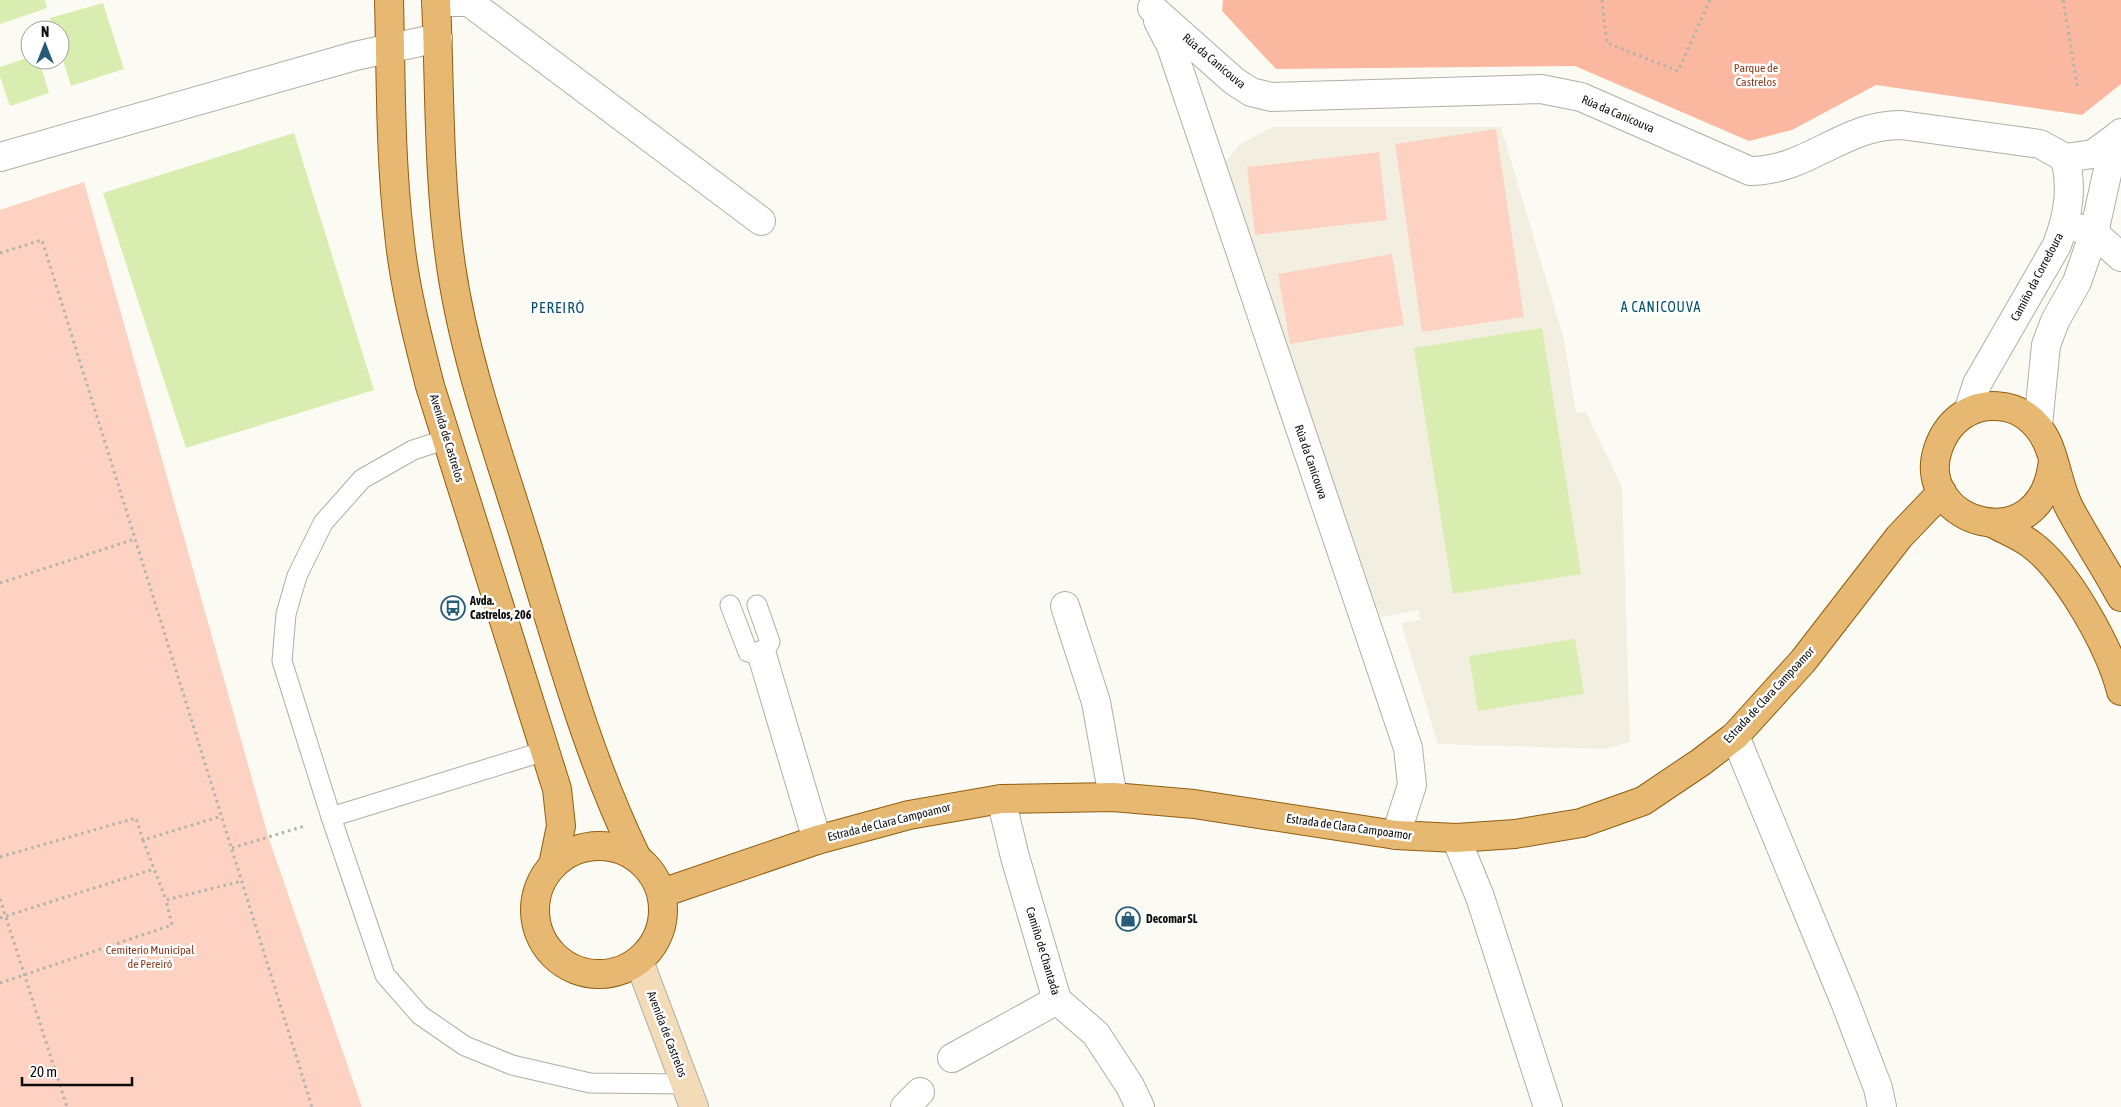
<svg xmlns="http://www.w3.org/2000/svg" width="2121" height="1107" font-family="'Asap Condensed',sans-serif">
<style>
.built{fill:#f2efe0}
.green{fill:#fed2c3}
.forest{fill:#fab8a0}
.building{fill:#d8edaf}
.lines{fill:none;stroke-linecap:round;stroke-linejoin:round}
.service-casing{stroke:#b0aea7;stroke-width:21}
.minor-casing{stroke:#b0aea7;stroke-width:30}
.secondary-casing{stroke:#b0aea7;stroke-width:30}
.primary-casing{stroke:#915d10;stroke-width:30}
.path{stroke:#b3b2ac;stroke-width:3;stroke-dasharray:2.5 4;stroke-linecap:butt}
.service{stroke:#fff;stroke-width:19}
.minor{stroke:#fff;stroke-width:28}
.secondary{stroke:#f3dbb8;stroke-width:28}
.primary{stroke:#e7b871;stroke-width:28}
.labels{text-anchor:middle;stroke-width:5;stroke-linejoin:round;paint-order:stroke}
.street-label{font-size:12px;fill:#0e0d0b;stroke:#fff}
.park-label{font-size:12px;fill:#893b1d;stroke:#fff}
.poi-label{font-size:12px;font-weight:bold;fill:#0e0d0b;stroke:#fff;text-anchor:start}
.neighbourhood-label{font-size:14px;letter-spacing:1px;fill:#064d6b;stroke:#fff}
.quarter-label{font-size:15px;letter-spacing:1px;fill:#064d6b;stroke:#fff}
</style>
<rect width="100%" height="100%" fill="#fcfbf3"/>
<path class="built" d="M1273 127H1501L1563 336 1576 413 1586 412 1622 487 1630 742 1604 749 1438 744 1401 623 1420 620 1419 610 1382 617 1367 606 1223 165 1240 144Z"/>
<g class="green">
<path d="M1496 129 1524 317 1422 332 1395 144Z"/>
<path d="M1379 152 1387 220 1255 235 1247 167Z"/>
<path d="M84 182 269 839 362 1107H0V210Z"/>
<path d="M1392 254 1404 325 1290 344 1278 274Z"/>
</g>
<path class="forest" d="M1223 0H2121V84L2082 115 1876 85 1792 130 1749 141 1575 66 1276 69 1222 11Z"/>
<g class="building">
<path d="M0 0H45L47 8 0 24Z"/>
<path d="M103 3 124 69 71 86 60 50V30H54L50 18Z"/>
<path d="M30 57V60H39L49 93 10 106 0 77V67Z"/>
<path d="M294 133 374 390 186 448 103 193Z"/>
<path d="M1542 328 1581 574 1453 594 1414 348Z"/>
<path d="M1575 639 1584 694 1478 711 1469 656Z"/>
</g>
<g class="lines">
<g class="service-casing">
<g id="service">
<path d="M447 439 413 450 362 479 323 523 297 576 286 614 282 661 331 817 385 975 420 1015 465 1046 512 1065 590 1083 687 1084"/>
<path d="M730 605 748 652 762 655 770 642 757 605"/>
<path d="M331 817 545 751"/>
</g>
</g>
<g class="minor-casing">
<g id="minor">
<path d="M436 2H469L761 221"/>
<path d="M1152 8 1234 81 1251 92 1271 97 1541 89 1581 97 1750 171C1808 171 1842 125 1901 125L2040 144 2065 158"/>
<path d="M1158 21 1171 46 1408 748 1412 785 1396 835"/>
<path d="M0 157 355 56 438 38"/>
<path d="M2065 158 2093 154 2115 138"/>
<path d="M2078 228 2094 233 2121 257"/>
<path d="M1968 412 1977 384 2057 245C2068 215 2073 189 2065 158"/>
<path d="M2038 425 2046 345 2055 321 2077 282 2094 233 2115 138 2121 133"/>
<path d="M1065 606 1096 702 1113 797"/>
<path d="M762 655 817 840"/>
<path d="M1735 736 1845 1002 1878 1088 1882 1107"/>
<path d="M1001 799 1015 857 1057 1000 1096 1034 1130 1086 1140 1107"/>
<path d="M1456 838 1480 897 1548 1107"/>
<path d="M952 1058 1057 1000"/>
<path d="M905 1107 920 1092"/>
</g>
</g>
<g class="secondary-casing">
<path id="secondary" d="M639 961 694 1107"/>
</g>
<g class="primary-casing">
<g id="primary">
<path d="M389 0C391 77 390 156 399 233 404 285 417 335 430 386L557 789 561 826 553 865"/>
<path d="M436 0C440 89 438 178 451 266 465 362 499 454 527 545 559 649 588 757 636 856"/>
<path d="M2053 460C2043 564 1913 523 1938 449 1943 434 1953 420 1968 412 1985 403 2010 404 2026 416 2057 438 2053 477 2070 509 2086 539 2105 567 2121 597"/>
<path d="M1992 523C2005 530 2021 536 2032 545 2068 572 2110 648 2121 691"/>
<circle cx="599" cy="910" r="64"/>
<path d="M662 893 817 840 909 815 1001 799 1113 797 1194 804 1396 835 1456 838 1515 834 1581 823 1643 801 1701 762 1735 736 1803 661 1899 537 1942 492"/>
</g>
</g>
<g class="path">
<path d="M1602 0 1607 43 1678 71 1710 0"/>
<path d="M2063 0 2078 90"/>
<path d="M0 253 42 240 312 1107"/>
<path d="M0 583 135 539"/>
<path d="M143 840 166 900"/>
<path d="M232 848 305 826"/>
<path d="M0 857 136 818 143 840 222 816"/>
<path d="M0 899 67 1107"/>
<path d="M0 918 154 869"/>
<path d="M0 983 172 925 166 900 242 881"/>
</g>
<use href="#service" class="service"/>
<use href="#minor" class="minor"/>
<use href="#secondary" class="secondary"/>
<use href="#primary" class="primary"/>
</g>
<defs>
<g id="bus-ring" transform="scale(1.25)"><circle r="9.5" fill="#fff" stroke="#265c77" stroke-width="1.5"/><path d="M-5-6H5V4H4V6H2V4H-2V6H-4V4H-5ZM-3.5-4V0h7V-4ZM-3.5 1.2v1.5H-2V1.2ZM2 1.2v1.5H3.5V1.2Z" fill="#265c77"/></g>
<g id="shop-ring" transform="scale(1.25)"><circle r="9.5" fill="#fff" stroke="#265c77" stroke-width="1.5"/><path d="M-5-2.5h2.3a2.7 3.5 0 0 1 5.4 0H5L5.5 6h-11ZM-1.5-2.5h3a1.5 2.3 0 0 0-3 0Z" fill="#265c77"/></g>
</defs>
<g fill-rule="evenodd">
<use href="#bus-ring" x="453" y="608"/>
<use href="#shop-ring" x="1128" y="919"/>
</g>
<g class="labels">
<g class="street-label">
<text transform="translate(1214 61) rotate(40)" y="4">Rúa da Canicouva</text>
<text transform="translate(1618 114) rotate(23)" y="4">Rúa da Canicouva</text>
<text transform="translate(2037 277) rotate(-62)" y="4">Camiño da Corredoura</text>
<text transform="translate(447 438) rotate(73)" y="4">Avenida de Castrelos</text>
<text transform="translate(1311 462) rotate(71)" y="4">Rúa da Canicouva</text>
<text transform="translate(1769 695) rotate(-47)" y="4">Estrada de Clara Campoamor</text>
<text transform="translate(889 822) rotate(-14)" y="4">Estrada de Clara Campoamor</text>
<text transform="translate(1349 827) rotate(8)" y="4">Estrada de Clara Campoamor</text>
<text transform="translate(1043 951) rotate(73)" y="4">Camiño de Chantada</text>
<text transform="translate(667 1034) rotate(69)" y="4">Avenida de Castrelos</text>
</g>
<g class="park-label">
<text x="1756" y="72">Parque de<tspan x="1756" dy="14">Castrelos</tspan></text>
<text x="150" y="954">Cemiterio Municipal<tspan x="150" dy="14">de Pereiró</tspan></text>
</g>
<g class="poi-label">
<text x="470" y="605">Avda.<tspan x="470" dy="14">Castrelos, 206</tspan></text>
<text x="1146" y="923">Decomar SL</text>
</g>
<g class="neighbourhood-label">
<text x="1661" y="312">A CANICOUVA</text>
</g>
<g class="quarter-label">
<text x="558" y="313">PEREIRÓ</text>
</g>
</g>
<g transform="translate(45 45)"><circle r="24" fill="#ffffff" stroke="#9f9e9d"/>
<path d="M0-4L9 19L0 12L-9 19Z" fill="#265c77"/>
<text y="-8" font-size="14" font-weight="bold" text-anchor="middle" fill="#0e0d0b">N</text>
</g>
<path d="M22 1077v8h110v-8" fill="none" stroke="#0e0d0b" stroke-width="2.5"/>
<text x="30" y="1077" font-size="15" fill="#0e0d0b" stroke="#ffffff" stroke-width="4" paint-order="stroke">20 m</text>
</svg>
